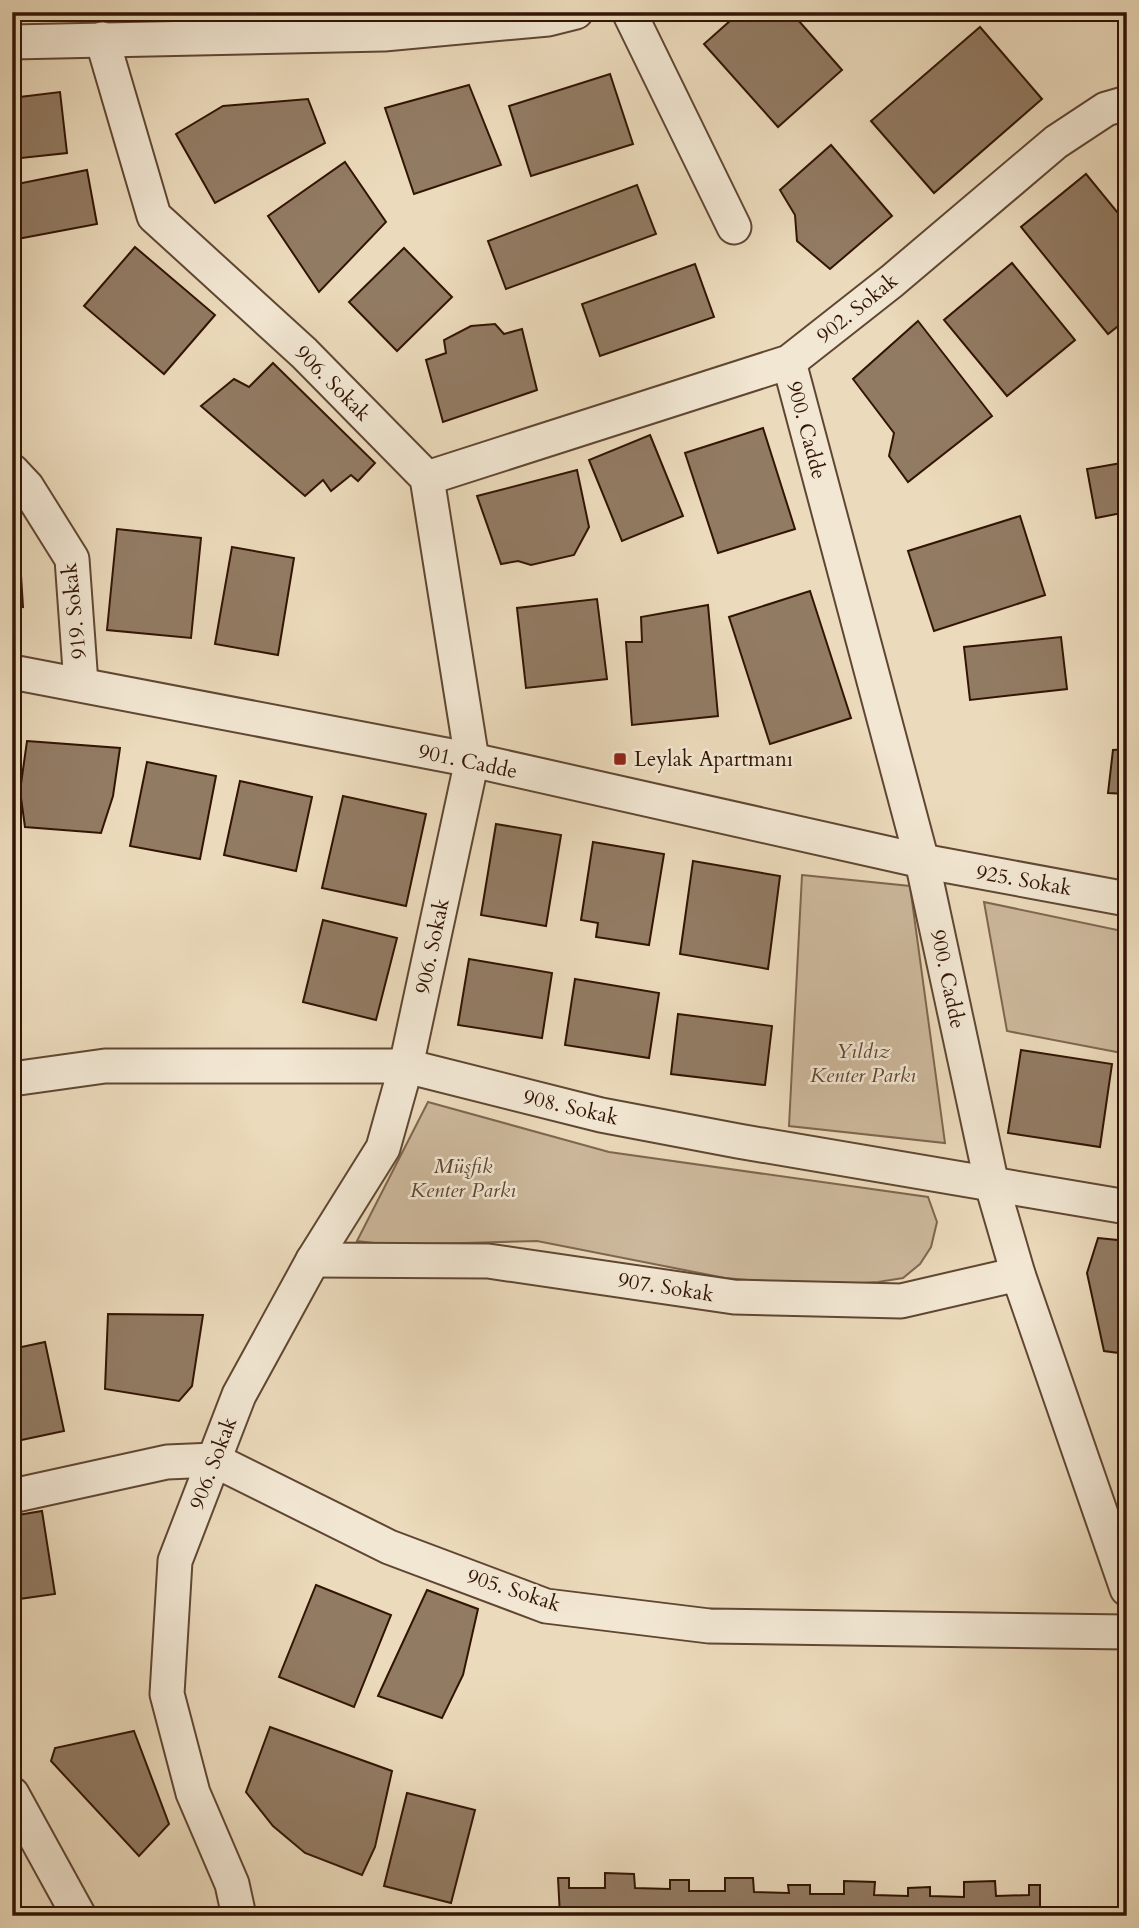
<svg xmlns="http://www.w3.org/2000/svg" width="1139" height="1928" font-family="Cardo,serif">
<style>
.green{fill:#ccb89c;stroke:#7f6650;stroke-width:2}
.building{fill:#927b63;stroke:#321404;stroke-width:2}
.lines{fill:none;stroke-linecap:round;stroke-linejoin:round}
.street-casing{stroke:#604632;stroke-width:37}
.street{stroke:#f2e7d3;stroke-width:33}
.poi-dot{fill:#8f2418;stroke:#f2e7d3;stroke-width:2.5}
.labels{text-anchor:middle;stroke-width:5;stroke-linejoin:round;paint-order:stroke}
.street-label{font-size:21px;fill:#321404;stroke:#f2e7d3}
.poi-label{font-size:21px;fill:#321404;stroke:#f2e7d3;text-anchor:start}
.park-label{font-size:21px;font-style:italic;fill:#604532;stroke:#f2e7d3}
</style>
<rect width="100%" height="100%" fill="#ebdabb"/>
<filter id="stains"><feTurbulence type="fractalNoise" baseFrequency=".00286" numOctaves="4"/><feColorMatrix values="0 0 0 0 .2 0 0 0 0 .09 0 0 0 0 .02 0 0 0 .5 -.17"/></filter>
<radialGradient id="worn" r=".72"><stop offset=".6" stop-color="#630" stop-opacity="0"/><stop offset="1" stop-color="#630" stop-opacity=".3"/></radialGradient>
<g class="green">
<path d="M802 875 910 886 945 1143 789 1126Z"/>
<path d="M984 902 1127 932V1054L1007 1031Z"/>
<path d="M428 1102 609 1152 928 1197 937 1222 931 1247 920 1264 903 1278 878 1282 813 1286 725 1278 537 1241 391 1245 357 1241Z"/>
</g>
<g class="building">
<path d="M740 12H791L842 70 778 127 704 44Z"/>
<path d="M980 27 1042 99 934 193 871 121Z"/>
<path d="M610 74 633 144 531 176 509 106Z"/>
<path d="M469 85 501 165 414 194 385 108Z"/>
<path d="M60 92 67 153 12 159V98Z"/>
<path d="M308 99 325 143 215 203 176 134 223 106Z"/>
<path d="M831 145 892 216 830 269 797 241 795 215 780 190Z"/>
<path d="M345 162 386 222 319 292 268 216Z"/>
<path d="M87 170 97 224 12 240V185Z"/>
<path d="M1086 174 1127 224V319L1108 334 1021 227Z"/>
<path d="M637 185 656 234 506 289 488 241Z"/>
<path d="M135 247 215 315 164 374 84 306Z"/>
<path d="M404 248 452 297 397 351 349 302Z"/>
<path d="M1012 263 1075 340 1007 396 944 320Z"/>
<path d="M695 264 714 317 600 356 582 304Z"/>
<path d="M918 321 992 416 908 482 889 456 894 433 853 379Z"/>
<path d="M495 324 504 334 522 329 537 390 443 422 426 360 446 353 444 340 471 326Z"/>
<path d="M273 363 375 463 358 481 351 475 331 491 323 480 305 496 201 406 234 379 249 387Z"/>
<path d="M763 428 795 529 718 553 685 453Z"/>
<path d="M650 435 683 516 622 541 589 460Z"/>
<path d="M1127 462V512L1096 518 1087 469Z"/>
<path d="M577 470 589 527 574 555 531 565 518 561 501 564 477 496Z"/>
<path d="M1020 516 1045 595 934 631 908 551Z"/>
<path d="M117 529 201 538 191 638 107 630Z"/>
<path d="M12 537 19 544 23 607 12 605Z"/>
<path d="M232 547 294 558 278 655 215 644Z"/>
<path d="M810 591 851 718 770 744 729 617Z"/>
<path d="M597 599 607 679 526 688 517 608Z"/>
<path d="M708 605 718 716 632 725 626 642H642L641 617Z"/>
<path d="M1061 637 1067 689 970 700 964 647Z"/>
<path d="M27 741 120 748 113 796 101 833 25 827 20 791Z"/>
<path d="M1127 749V794L1108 793 1113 750Z"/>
<path d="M147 762 216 776 200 859 130 846Z"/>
<path d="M240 781 312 797 296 871 224 855Z"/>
<path d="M343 796 426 814 406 906 322 888Z"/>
<path d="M496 824 561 835 546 926 481 915Z"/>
<path d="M593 842 664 854 649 945 596 937 598 923 581 920Z"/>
<path d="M693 861 780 876 768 969 680 954Z"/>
<path d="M323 920 397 938 376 1020 303 1002Z"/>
<path d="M469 959 552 973 542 1038 458 1025Z"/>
<path d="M575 979 659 993 649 1058 565 1045Z"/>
<path d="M678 1014 772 1026 765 1085 671 1074Z"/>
<path d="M1021 1050 1112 1064 1100 1147 1008 1133Z"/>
<path d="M1098 1238 1127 1241V1354L1104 1351 1087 1273Z"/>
<path d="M108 1314 203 1315 192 1386 179 1401 105 1389Z"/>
<path d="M45 1342 64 1431 12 1442V1349Z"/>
<path d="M42 1511 55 1594 12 1600V1516Z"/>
<path d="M316 1585 391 1615 354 1707 279 1677Z"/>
<path d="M427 1590 478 1609 463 1675 442 1718 378 1696Z"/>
<path d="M270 1727 392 1771 375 1847 362 1875 305 1853 273 1826 246 1792Z"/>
<path d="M134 1731 169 1824 139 1856 51 1761 55 1748Z"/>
<path d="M407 1793 475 1810 451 1903 384 1886Z"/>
<path d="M605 1873 634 1874 635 1888 670 1889V1880H689V1891H725V1878H753L754 1892 789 1893 788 1885H810V1894H844V1881L875 1882 874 1895 908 1896V1888L930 1887V1896L964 1897V1882L995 1881 996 1896 1029 1895V1885H1040V1916H560L558 1878H569V1888H605Z"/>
</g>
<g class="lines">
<g class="street-casing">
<g id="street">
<path d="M629 12 734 227"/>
<path d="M102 39 154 216 304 353 427 478 472 760 406 1066 383 1148 313 1260 239 1395 175 1561 167 1694 193 1793 232 1884 239 1916"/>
<path d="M12 42 384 34 548 19 576 12"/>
<path d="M789 362 922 861 992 1185 1018 1274 1127 1589"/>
<path d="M12 471 27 487 72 559 81 684"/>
<path d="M427 478 789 362 892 281 1056 142 1106 109 1127 103"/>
<path d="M12 672 472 760 922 861 1127 899"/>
<path d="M12 1079 105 1066H406L601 1115 738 1141 1127 1207"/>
<path d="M313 1260 488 1261 734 1297 901 1301 1018 1274"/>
<path d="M12 1496 167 1462 214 1460 389 1547 546 1606 709 1626 1127 1632"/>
<path d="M12 1794 79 1916"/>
</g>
</g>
<use href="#street" class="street"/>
</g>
<rect class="poi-dot" x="613" y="752" width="14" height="14" rx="3.5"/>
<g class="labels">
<g class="street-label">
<text transform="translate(857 308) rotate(-39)" y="7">902. Sokak</text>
<text transform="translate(333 383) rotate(45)" y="7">906. Sokak</text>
<text transform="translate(807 430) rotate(75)" y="7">900. Cadde</text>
<text transform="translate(74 611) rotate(-96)" y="7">919. Sokak</text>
<text transform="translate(468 761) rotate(12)" y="7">901. Cadde</text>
<text transform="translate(1024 880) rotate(10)" y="7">925. Sokak</text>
<text transform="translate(432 946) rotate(-78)" y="7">906. Sokak</text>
<text transform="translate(948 979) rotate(78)" y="7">900. Cadde</text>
<text transform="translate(571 1107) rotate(13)" y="7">908. Sokak</text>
<text transform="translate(666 1287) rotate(9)" y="7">907. Sokak</text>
<text transform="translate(213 1463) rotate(-69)" y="7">906. Sokak</text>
<text transform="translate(514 1590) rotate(18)" y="7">905. Sokak</text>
</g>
<g class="poi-label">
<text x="634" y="766">Leylak Apartmanı</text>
</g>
<g class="park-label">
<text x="863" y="1058">Yıldız<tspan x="863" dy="24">Kenter Parkı</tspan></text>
<text x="463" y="1173">Müşfik<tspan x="463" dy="24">Kenter Parkı</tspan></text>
</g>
</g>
<rect width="1139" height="1928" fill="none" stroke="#ebdabb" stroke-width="42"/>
<rect x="14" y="14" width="1111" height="1900" fill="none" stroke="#321404" stroke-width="3.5"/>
<rect x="21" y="21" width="1097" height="1886" fill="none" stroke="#321404" stroke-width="2"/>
<rect width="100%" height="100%" filter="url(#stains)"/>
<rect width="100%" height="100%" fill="url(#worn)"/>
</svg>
